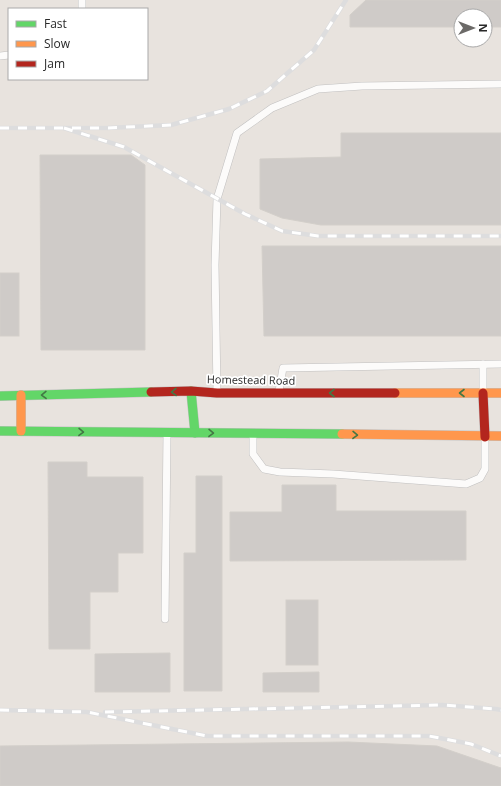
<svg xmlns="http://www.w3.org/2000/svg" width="501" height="786" font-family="'Open Sans',sans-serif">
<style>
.building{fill:#cfcbc8;stroke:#d3cfca}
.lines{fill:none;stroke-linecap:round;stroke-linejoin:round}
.lane-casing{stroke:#c1c0c0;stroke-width:8}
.fast-casing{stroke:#c1c0c0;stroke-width:10}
.slow-casing{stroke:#c1c0c0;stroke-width:10}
.jam-casing{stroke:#c1c0c0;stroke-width:10}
.lane{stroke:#fcfbfa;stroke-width:7}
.fast{stroke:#63d668;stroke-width:9}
.slow{stroke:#ff974d;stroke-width:9}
.jam{stroke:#b3261e;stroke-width:9}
.rail-casing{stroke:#ddddde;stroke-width:4.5}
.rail{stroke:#fff;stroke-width:3;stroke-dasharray:9;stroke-linecap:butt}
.oneway{stroke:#437745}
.labels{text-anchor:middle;stroke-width:3.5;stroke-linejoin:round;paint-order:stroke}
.street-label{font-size:11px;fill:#292929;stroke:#fff}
</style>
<rect width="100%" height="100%" fill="#e8e3de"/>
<g class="building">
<path d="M366 0H501V27H485V16H461V27H350V15Z"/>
<path d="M341 133H501V225H321L282 218 260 209V159L341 157Z"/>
<path d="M40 155H131L145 165V350H41Z"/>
<path d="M262 246H501V336H264Z"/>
<rect x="0" y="273" width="19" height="63"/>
<path d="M48 462H87V477H143V553H118V592H90V649H49Z"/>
<path d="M196 476H222V691H184V553H196Z"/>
<path d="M282 485H336V511H466V560L230 561V512H282Z"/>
<rect x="286" y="600" width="32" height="65"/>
<path d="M170 653V692H95V654Z"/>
<path d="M319 672V692H263V673Z"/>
<path d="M348 742 437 746 501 768V786H0V746Z"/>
</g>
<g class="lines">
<g class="lane-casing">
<g id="lane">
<path d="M82 9V0"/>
<path d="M0 56 9 55"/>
<path d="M279 391 283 368 501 364"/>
<path d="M217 392 215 265 217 199 237 133 272 108 318 89 362 86 501 84"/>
<path d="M483 393V364"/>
<path d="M253 435V454L264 469 280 472 333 474 466 484 480 478 485 469V437"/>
<path d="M165 619 167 433"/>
</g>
</g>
<g class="fast-casing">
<g id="fast">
<path d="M191 391 195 433"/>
<path d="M0 396 151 392"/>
<path d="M0 431 342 434"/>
</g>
</g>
<g class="slow-casing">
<g id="slow">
<path d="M395 393H501"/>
<path d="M21 395V431"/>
<path d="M342 434 501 436"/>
</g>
</g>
<g class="jam-casing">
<g id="jam">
<path d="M151 392 191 391 217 393H395"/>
<path d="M483 393 485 437"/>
</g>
</g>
<use href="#lane" class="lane"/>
<use href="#fast" class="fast"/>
<use href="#slow" class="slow"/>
<use href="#jam" class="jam"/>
<g class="rail-casing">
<g id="rail">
<path d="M0 128H107L171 125 229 109 267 91 314 50 346 0"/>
<path d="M64 128 124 147 245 214 282 231 318 236H501"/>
<path d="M0 710 87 712 207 736H429L471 744 501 756"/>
<path d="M105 712 442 705 496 709 501 710"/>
</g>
</g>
<use href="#rail" class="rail"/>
</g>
<defs><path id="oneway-chevron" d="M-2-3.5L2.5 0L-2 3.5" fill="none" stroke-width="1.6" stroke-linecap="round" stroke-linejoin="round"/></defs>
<g class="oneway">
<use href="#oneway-chevron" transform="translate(174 392) rotate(179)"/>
<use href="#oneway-chevron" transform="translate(332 393) rotate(180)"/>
<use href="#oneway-chevron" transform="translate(462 393) rotate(180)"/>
<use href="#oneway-chevron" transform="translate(44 395) rotate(179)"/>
<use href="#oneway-chevron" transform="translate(81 432) rotate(1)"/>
<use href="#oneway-chevron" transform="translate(211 433) rotate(1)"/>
<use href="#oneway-chevron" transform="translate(355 435) rotate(1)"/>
</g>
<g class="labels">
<g class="street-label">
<text transform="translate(251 380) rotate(1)" y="4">Homestead Road</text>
</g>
</g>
<rect x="8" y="8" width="140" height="72" fill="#ffffff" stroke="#a9a9a9"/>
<rect x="16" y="21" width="20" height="6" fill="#63d668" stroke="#a9a9a9"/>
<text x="44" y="28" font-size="12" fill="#292929">Fast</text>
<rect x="16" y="41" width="20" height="6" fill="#ff974d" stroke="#a9a9a9"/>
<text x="44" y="48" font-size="12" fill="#292929">Slow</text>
<rect x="16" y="61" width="20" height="6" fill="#b3261e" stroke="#a9a9a9"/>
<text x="44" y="68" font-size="12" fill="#292929">Jam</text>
<g transform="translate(473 28) rotate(90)"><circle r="19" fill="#ffffff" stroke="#a9a9a9"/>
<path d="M0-3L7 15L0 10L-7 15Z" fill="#6c6a68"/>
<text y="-6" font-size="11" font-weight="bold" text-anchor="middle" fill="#292929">N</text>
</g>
</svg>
